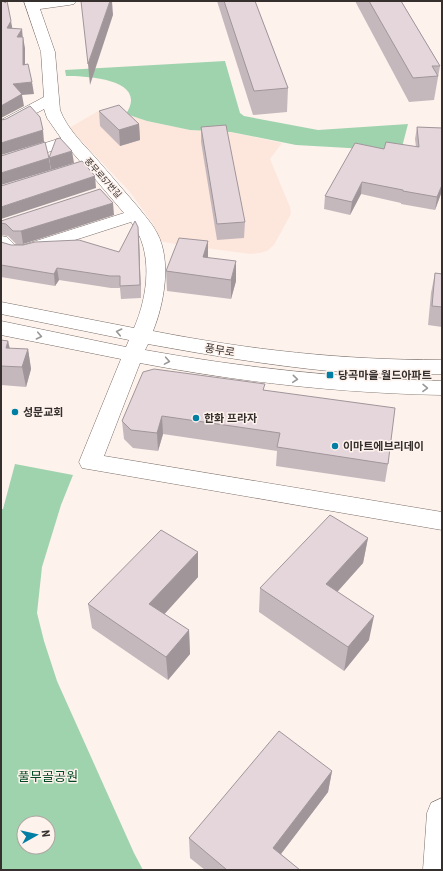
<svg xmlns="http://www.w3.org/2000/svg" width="443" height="871" font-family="'Roboto Condensed','Noto Sans KR',sans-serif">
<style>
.built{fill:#fde7dd}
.green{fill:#9fd3ae;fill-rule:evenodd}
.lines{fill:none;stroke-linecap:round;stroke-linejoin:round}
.minor-casing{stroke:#796d67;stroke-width:1}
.minor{fill:#fff;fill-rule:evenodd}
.wall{fill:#c5b8bd}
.shaded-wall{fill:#a0969a}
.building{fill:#e5d6dc;stroke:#a0969a}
.oneway{stroke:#9a9896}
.poi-dot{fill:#017ea4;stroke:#fef2ed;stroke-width:1.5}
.labels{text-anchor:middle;stroke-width:3;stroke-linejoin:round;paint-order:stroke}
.far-street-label{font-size:9px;fill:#35302d;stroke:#fef2ed}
.street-label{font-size:11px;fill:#35302d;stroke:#fef2ed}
.poi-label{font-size:11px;font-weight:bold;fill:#35302d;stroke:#fef2ed;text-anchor:start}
.near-park-label{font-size:13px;fill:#024824;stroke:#fef2ed}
</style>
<rect width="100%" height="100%" fill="#fef2ed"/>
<path class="built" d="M98 111 126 114 147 121 190 130 231 132 282 143 270 159 290 207 291 214 274 245 267 251 260 253 250 254 175 244 159 241 153 224 130 192 69 128Z"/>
<g class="green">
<path d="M225 61 240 113 244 116 318 130 408 124 401 151 296 145 231 132 190 130 147 121 126 114C149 79 87 76 66 76L65 70Z"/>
<path d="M15 464 73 475 61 505 42 567 37 613 44 641 57 681 134 853 143 870H1V509H3ZM24 823H48V847H24Z"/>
</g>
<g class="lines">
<g class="minor-casing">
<g id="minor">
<path d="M24 1H76L74 4 69 5 40 9 55 52 60 110C67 128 81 142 94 156 109 173 123 190 138 207 144 215 152 223 157 233 172 261 164 304 153 331 250 350 342 360 442 360V374C404 374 367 374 329 371 268 365 208 355 148 344L145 350C244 368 342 378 442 381V395C340 393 240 382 140 363L104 456 442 512V530L82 468 79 462 121 359 1 335V321L126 347 129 340 1 314V302L134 328C148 296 154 251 131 222L25 256H14L1 252V236L7 237 15 245H23L124 213 67 146 1 167V157L61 138 47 118 44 109 7 129 1 131V120L44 97 41 52Z"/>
<path d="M442 798V870H423L427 813 431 803Z"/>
</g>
</g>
<use href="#minor" class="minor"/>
</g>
<g class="wall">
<path d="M217 1H255L288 88 287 112 253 115Z"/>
<path d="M355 1H401L440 66 434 100 409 102Z"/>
<path d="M99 111 139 124 140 140 120 146 100 126Z"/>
<path d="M201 127 245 222 244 238 217 240 201 142Z"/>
<path d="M417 127 442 128V191L435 210 401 204V203L361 194 350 215 324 209 325 196 384 149 416 147 415 139Z"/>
<path d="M114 215 23 244H16L8 236 1 235V221Z"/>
<path d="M139 239 141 298 121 299 120 288H111L59 280 55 286 1 277V242L11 245 119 252Z"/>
<path d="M208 241V257L236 281 231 299 167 291 166 271Z"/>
<path d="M435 273 442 274V327L428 325 431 293Z"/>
<path d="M1 340 8 341 10 349H28L31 369 26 387 1 385Z"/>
<path d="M265 390 388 464 385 482 276 466 277 451 163 434 158 451 133 448 124 439 122 421Z"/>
<path d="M368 538 363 563 337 592 369 640 344 671 259 612 260 588Z"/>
<path d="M198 552V577L164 614 189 630 190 654 168 680 92 628 88 604Z"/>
<path d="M332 771 328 792 281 854 300 870H205L190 858 189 838Z"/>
</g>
<g class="shaded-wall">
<path d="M110 1H112L113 15 90 85 88 64Z"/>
<path d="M11 21 13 32 7 28Z"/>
<path d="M22 29 23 40 17 37Z"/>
<path d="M23 37 25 48V76L23 65Z"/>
<path d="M32 82 34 94 22 95 24 106 1 118V106L13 84Z"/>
<path d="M139 124 140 140 120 146 119 130Z"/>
<path d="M43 130 44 142 1 155V143Z"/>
<path d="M72 151 74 163 51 170 49 158Z"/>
<path d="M49 158 51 170 1 185V173Z"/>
<path d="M95 176 96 188 1 219V207Z"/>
<path d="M362 182 361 194 350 215 352 202Z"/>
<path d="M442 185V191L435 210 437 197Z"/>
<path d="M113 203 114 215 23 244 21 231Z"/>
<path d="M138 227 139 239 141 298 140 285Z"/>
<path d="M208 241V261L203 276V257Z"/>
<path d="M236 261V281L231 299V280Z"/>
<path d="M57 268 59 280 55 286 54 274Z"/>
<path d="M8 341 12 360 6 348Z"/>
<path d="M28 349 31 369 26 387 22 367Z"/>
<path d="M162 416 163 434 158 451 157 433Z"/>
<path d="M368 538 363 563 322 609 326 584Z"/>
<path d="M198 552V577L151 629 149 604Z"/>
<path d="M374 616 369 640 344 671 348 647Z"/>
<path d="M189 630 190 654 168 680 166 657Z"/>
<path d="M332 771 328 792 271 867 273 848Z"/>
</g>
<g class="building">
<path d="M1 1H4L5 3 7 1 11 21 7 28 22 29 17 37H23V65L28 64 32 82 13 84 22 94 1 106Z"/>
<path d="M81 1H110L88 64Z"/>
<path d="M224 1H255L288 88 254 91Z"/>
<path d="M369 1H401L440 66H432L438 76 413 78Z"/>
<path d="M119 105 139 124 119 130 99 111Z"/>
<path d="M30 106 40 117 43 130 1 143V120L6 119Z"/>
<path d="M226 125 245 222 217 224 201 127Z"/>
<path d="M417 127 442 128V185L437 197 403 191V190L362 182 352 202 325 196 355 143 384 149 386 142 419 147Z"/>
<path d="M60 138 72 151 49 158 56 139Z"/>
<path d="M45 142 49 158 1 173V156Z"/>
<path d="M82 161 95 176 1 207V186Z"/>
<path d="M100 189 113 203 21 231H13L6 224 1 223V221Z"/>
<path d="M135 221 138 227 140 285 120 286V276H110L57 268 54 274 1 265V242L11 245H23L35 242 79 240 119 252Z"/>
<path d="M179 238 208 241 203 257 236 261 231 280 166 271Z"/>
<path d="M435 273 442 274V307L432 306Z"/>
<path d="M1 340 8 341 6 348 28 349 22 367 1 366Z"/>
<path d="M154 369 265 384 263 390 395 408 388 464 277 447 280 433 162 416 157 433 131 430 122 421 143 372Z"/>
<path d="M330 515 368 538 326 584 374 616 348 647 260 588Z"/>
<path d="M161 530 198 552 149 604 189 630 166 657 88 604Z"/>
<path d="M279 731 332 771 273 848 300 870H227L189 838Z"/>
</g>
<defs><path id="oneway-chevron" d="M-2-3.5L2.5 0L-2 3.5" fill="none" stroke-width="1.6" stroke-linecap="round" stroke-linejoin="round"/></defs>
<g class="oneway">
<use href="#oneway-chevron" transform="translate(119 332) rotate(-168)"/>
<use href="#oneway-chevron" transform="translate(39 336) rotate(12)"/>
<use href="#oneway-chevron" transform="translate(167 361) rotate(10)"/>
<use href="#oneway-chevron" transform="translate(295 379) rotate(5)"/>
<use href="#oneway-chevron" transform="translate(425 388) rotate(1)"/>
</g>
<g class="poi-dot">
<rect x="326" y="371" width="8" height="8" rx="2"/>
<circle cx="15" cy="412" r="4"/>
<circle cx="196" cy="418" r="4"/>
<circle cx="335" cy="446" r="4"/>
</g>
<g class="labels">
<g class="far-street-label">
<text transform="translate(103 178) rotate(48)" y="3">풍무로57번길</text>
</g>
<g class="street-label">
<text transform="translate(220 350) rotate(9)" y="4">풍무로</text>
</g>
<g class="poi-label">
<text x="338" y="379">당곡마을 월드아파트</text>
<text x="23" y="416">성문교회</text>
<text x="204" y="422">한화 프라자</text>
<text x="343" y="450">이마트에브리데이</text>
</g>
<g class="near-park-label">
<text x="48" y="781">풀무골공원</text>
</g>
</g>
<rect width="443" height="871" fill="none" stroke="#35302d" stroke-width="4"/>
<g transform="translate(36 835) rotate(82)"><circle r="19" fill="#fef2ed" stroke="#aea4a0"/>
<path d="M0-3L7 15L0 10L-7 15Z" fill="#017ea4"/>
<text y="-6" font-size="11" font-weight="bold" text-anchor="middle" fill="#35302d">N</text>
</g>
</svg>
